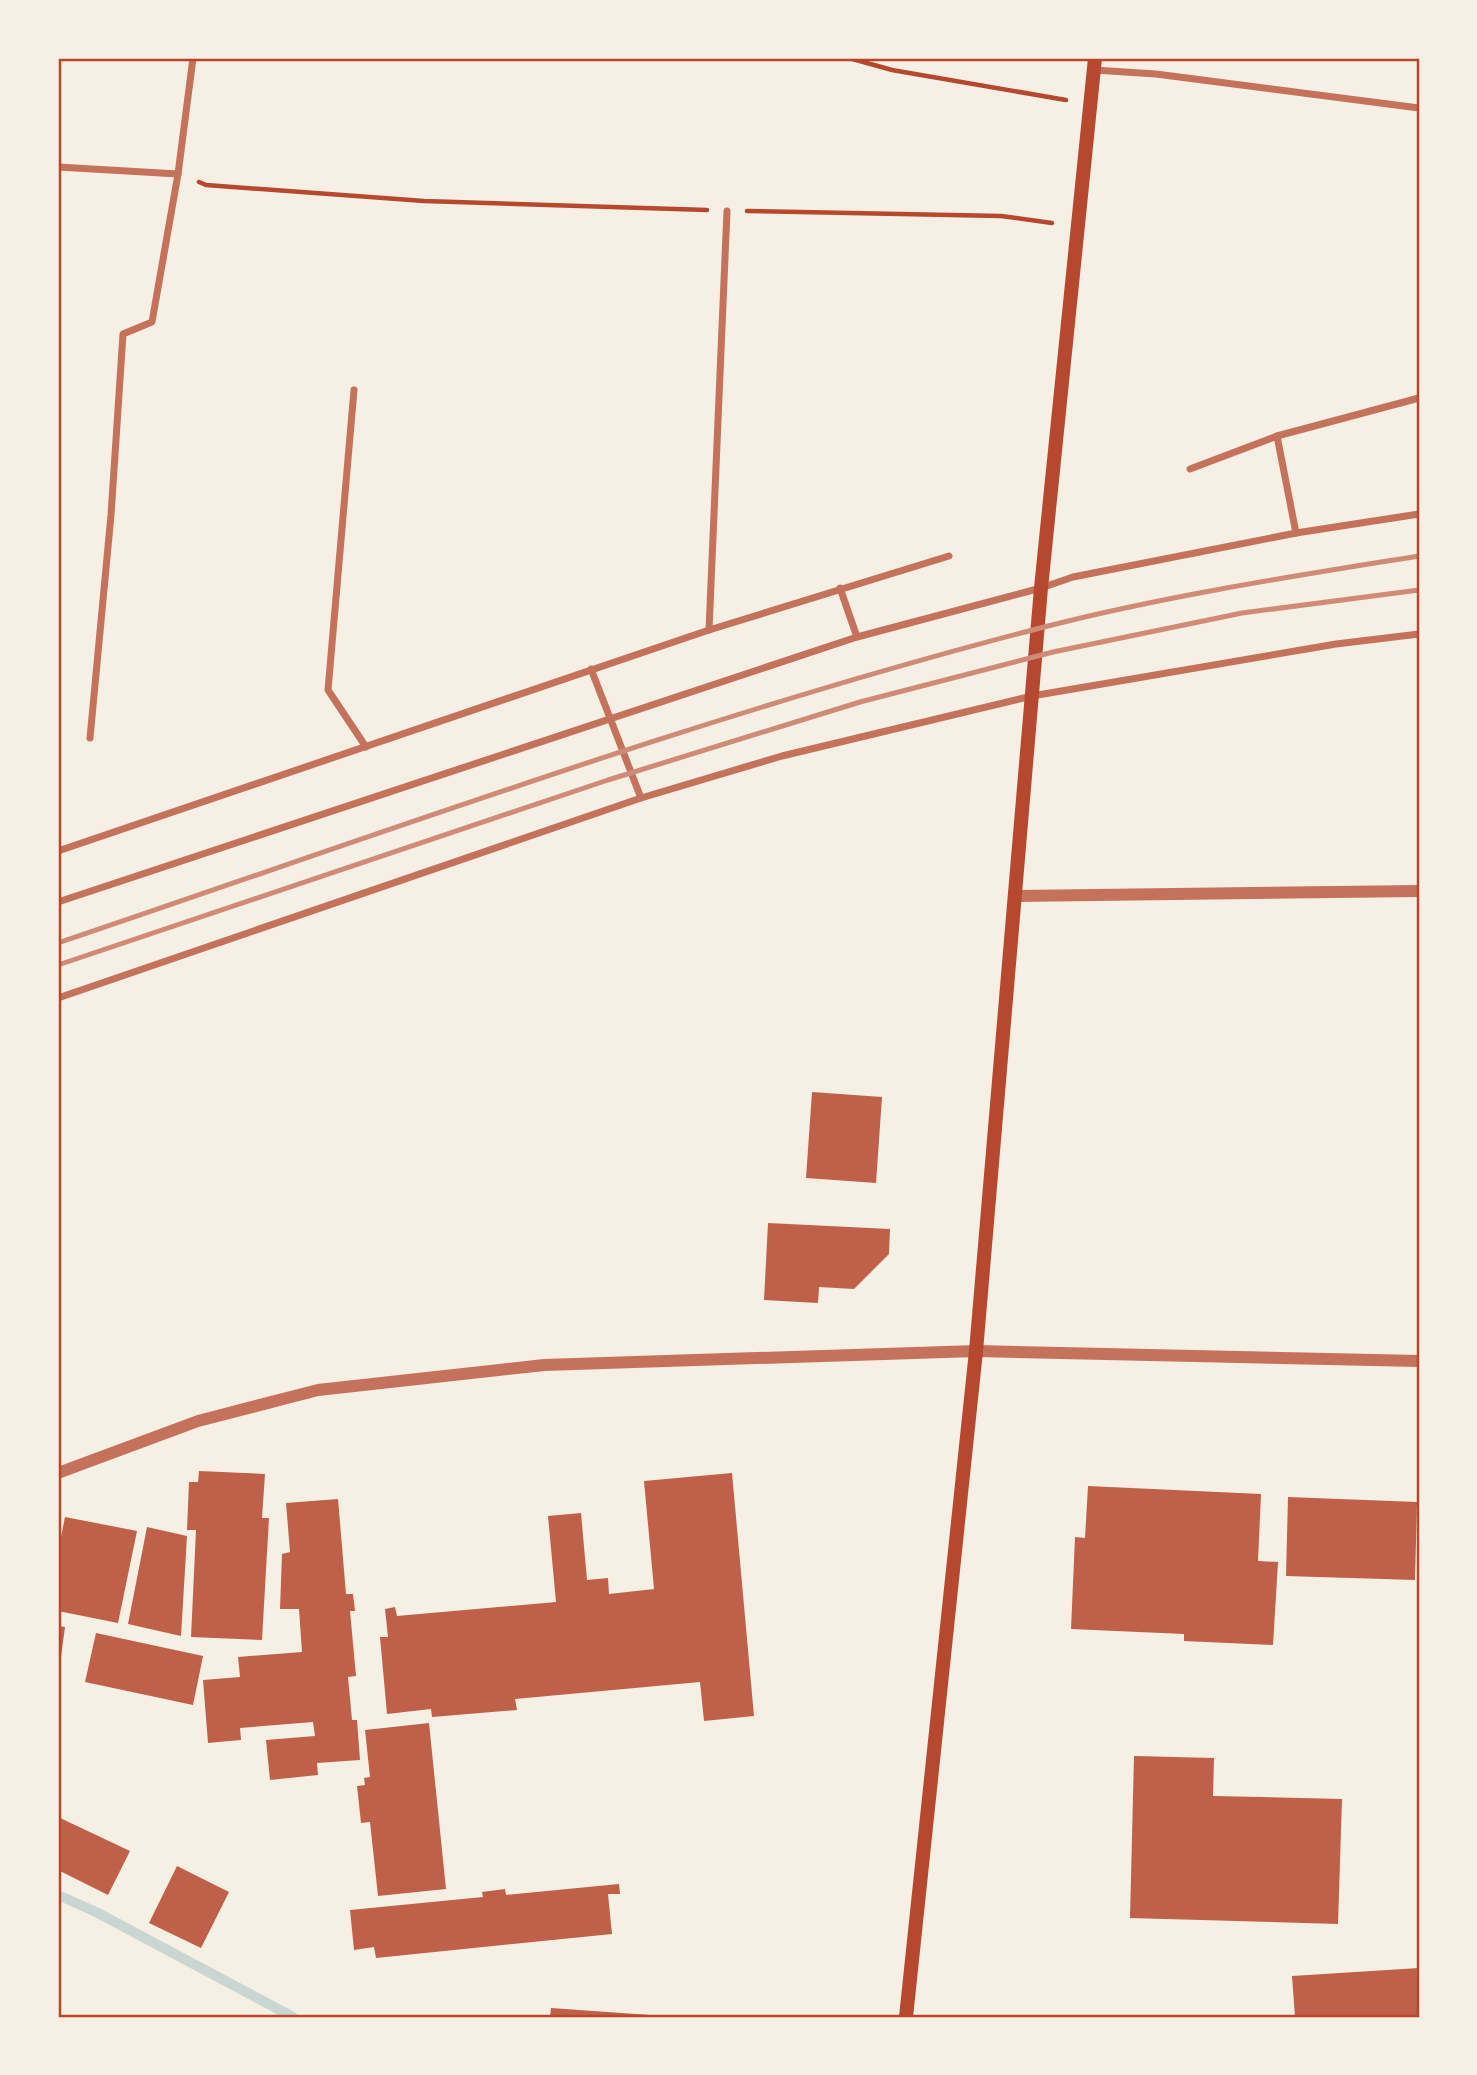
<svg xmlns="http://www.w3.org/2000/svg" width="1477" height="2075" font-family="'Crimson Pro',serif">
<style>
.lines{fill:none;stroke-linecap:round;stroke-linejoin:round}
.stream{stroke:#c9d6d2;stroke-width:10}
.building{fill:#bf614a}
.path{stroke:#b5482f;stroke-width:4.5}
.minor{stroke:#c5725c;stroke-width:7}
.tertiary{stroke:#c5725c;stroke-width:12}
.secondary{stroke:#b5482f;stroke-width:14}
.rail{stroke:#cf8b77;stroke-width:5}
.neatline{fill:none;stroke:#b5482f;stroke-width:2.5}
</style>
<rect width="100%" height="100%" fill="#f6efe4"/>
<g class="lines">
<path class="stream" d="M58 1895 96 1912 293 2017"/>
</g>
<g class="building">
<path d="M812 1092 882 1097 876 1183 806 1178Z"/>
<path d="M768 1223 890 1229 889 1254 854 1289 819 1287 818 1303 764 1300Z"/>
<path d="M199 1471 265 1474 262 1518H269L262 1640 191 1637 196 1530H187L189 1482H198Z"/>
<path d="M732 1473 754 1716 704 1721 700 1682 515 1699 517 1710 432 1717 431 1709 387 1714 380 1637H388L385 1609 395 1607 397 1616 556 1602 548 1516 581 1513 587 1580 608 1578 609 1594 654 1589 644 1481Z"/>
<path d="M1088 1486 1261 1494 1258 1561 1278 1562 1273 1645 1184 1641V1634L1071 1629 1075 1537 1085 1538Z"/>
<path d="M1288 1497 1417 1502 1415 1580 1286 1576Z"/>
<path d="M338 1499 346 1594H353L355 1611H350L356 1676 348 1677 352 1720H357L360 1760 317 1763 318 1775 270 1780 266 1740 315 1736 313 1722 240 1728 241 1740 208 1743 203 1680 240 1677 238 1657 302 1652 299 1609H280L282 1554 290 1552 286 1503Z"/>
<path d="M65 1517 137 1531 118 1623 58 1611V1536L61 1537Z"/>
<path d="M147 1527 187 1536 181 1636 128 1624Z"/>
<path d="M58 1626 65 1627 60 1664 58 1663Z"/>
<path d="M96 1633 203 1656 193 1705 85 1682Z"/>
<path d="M429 1723 446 1889 378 1896 370 1822 361 1823 357 1786 365 1785 364 1778 370 1777 365 1730Z"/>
<path d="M1134 1756 1214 1758 1213 1796 1342 1799 1338 1924 1130 1918Z"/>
<path d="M58 1817 130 1851 108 1895 58 1870Z"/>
<path d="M177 1866 229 1892 201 1948 149 1923Z"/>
<path d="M619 1884 620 1894H608L612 1934 376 1958 374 1947 354 1950 350 1910 483 1897 482 1892 505 1889 506 1895Z"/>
<path d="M1419 1968V2017H1295L1292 1976Z"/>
<path d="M551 2008 650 2015V2017H550Z"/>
</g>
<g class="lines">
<g class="path">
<path d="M849 58 892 70 1066 100"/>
<path d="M199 182 206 185 424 201 707 210"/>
<path d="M747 211 1001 216 1052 223"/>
</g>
<g class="minor">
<path d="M1094 70 1156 74 1419 108"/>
<path d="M58 167 178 174"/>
<path d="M354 390 328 690 366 747"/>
<path d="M1277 436 1296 533"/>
<path d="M1190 469 1277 436 1419 398"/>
<path d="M840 588 857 637"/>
<path d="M709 630 727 211"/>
<path d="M591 669 641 798"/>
<path d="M90 738 111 515 123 334 152 322 178 174 193 58"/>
<path d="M58 851 709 630 949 556"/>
<path d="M58 902 857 637 1041 588 1073 577 1296 533 1419 514"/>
<path d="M58 998 641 798 782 756 1032 696 1336 644 1419 634"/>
</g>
<g class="tertiary">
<path d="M1014 896 1419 891"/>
<path d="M58 1473 198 1421 318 1390 544 1365 976 1351 1419 1361"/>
</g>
<path class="secondary" d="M906 2017 976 1351 1041 588 1095 58"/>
<g class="rail">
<path d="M58 943C386 832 712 712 1048 626 1170 595 1295 576 1419 556"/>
<path d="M58 965 608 780 860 702 1053 652 1242 613 1419 590"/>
</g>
</g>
<rect width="1477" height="2075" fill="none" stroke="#f6efe4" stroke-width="119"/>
<rect x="60" y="60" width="1358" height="1956" class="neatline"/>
</svg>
